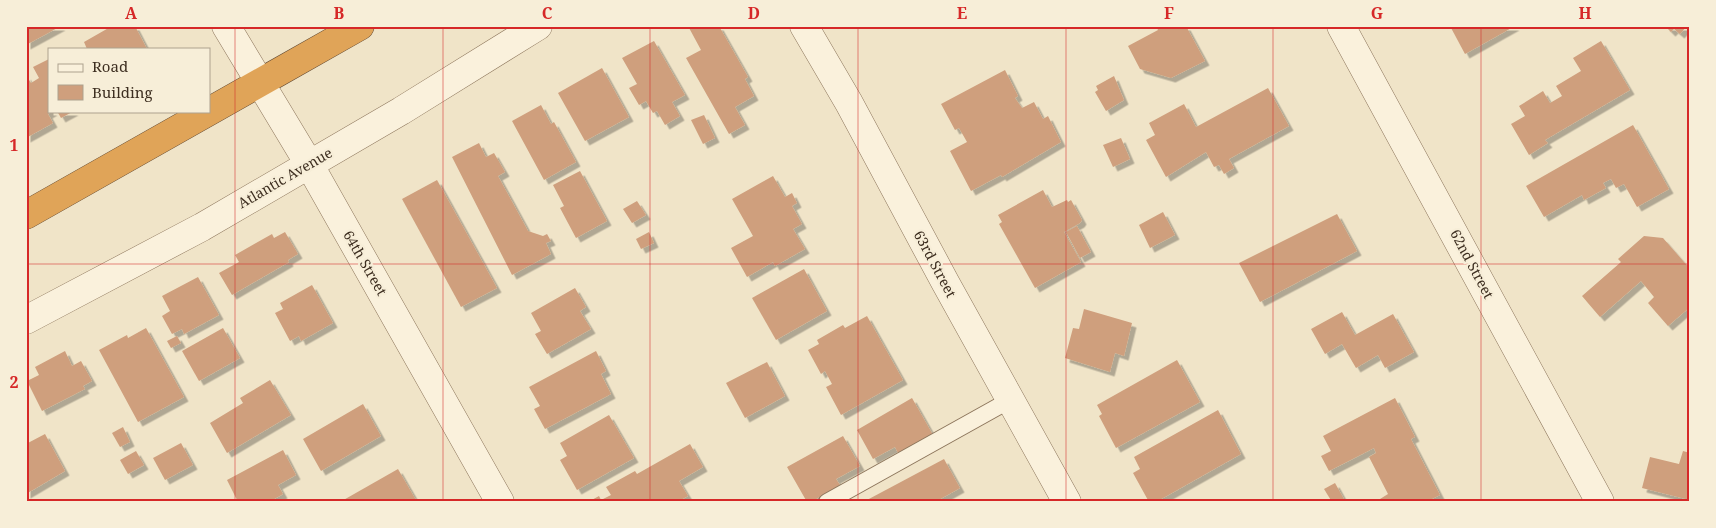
<svg xmlns="http://www.w3.org/2000/svg" width="1716" height="528" font-family="'Noto Serif',serif">
<style>
.building{fill:#cf9f7d;filter:url(#shadow)}
.lines{fill:none;stroke-linecap:round;stroke-linejoin:round}
.lane-casing{stroke:#8d765c;stroke-width:18}
.street-casing{stroke:#8d765c;stroke-width:29}
.highway-casing{stroke:#5b4430;stroke-width:29}
.lane{stroke:#faf1dc;stroke-width:16}
.street{stroke:#faf1dc;stroke-width:28}
.highway{stroke:#e0a458;stroke-width:28}
.grid{fill:none;stroke:#d62828;stroke-width:1;stroke-opacity:0.55}
.labels{text-anchor:middle;stroke-width:4.5;stroke-linejoin:round;paint-order:stroke}
.street-label{font-size:14px;fill:#3d2e20;stroke:#f7eed8}
.neatline{fill:none;stroke:#d62828;stroke-width:2}
.grid-label{font-size:16px;text-anchor:middle;font-weight:bold;fill:#d62828}
</style>
<defs>
<filter id="shadow"><feDropShadow dx="4.5" dy="4.5" stdDeviation="0" flood-color="#0004"/></filter>
</defs>
<rect width="100%" height="100%" fill="#f0e4c8"/>
<g class="building">
<path d="M26 26H61L26 45Z"/>
<path d="M112 26H135L147 49H87L84 42Z"/>
<path d="M688 26H719L748 77 745 79 754 96 735 107 745 125 729 134 686 58 701 50Z"/>
<path d="M1156 26H1186L1205 61 1171 78 1140 69 1128 46 1158 30Z"/>
<path d="M1450 26H1515L1465 54Z"/>
<path d="M1665 26H1687L1680 34 1674 29 1671 32Z"/>
<path d="M654 41 685 95 672 102 680 116 665 125 657 111 653 113 646 101 639 105 629 88 637 84 622 58Z"/>
<path d="M1601 41 1630 90 1545 140 1548 143 1529 155 1511 124 1525 116 1519 106 1543 91 1550 103 1562 96 1556 86 1581 71 1573 58Z"/>
<path d="M49 59V111H53L48 114 53 123 26 138V75L31 83 39 78 33 67Z"/>
<path d="M602 68 629 117 585 141 558 93Z"/>
<path d="M1005 70 1018 96 1015 98 1022 108 1034 102 1043 119 1048 116 1061 142 1002 177 1001 175 971 191 950 151 967 142 959 128 955 130 941 104Z"/>
<path d="M1114 76 1124 100 1106 111 1095 92 1098 90 1096 86Z"/>
<path d="M1268 88 1289 126 1229 159 1234 168 1224 174 1219 165 1214 167 1206 152 1166 177 1146 140 1155 135 1149 123 1184 104 1196 127Z"/>
<path d="M541 105 551 124 554 122 576 162 544 180 512 121Z"/>
<path d="M57 111H74L61 118Z"/>
<path d="M704 115 715 138 703 144 691 120Z"/>
<path d="M1633 125 1669 189 1637 207 1624 184 1616 188 1611 179 1603 183 1606 188 1584 200 1582 195 1544 217 1526 186Z"/>
<path d="M1121 138 1130 159 1113 167 1103 145Z"/>
<path d="M479 143 486 157 494 153 505 172 498 176 528 231 543 236 547 234 551 241 546 243 551 254 512 275 452 157Z"/>
<path d="M580 171 607 221 576 238 560 208 564 206 553 185Z"/>
<path d="M773 176 785 197 792 193 797 203 792 206 802 224 793 229 805 249 775 266 773 262 747 277 731 248 753 236 732 199Z"/>
<path d="M437 180 497 288 461 307 402 199Z"/>
<path d="M1043 190 1052 207 1067 200 1068 202 1071 200 1082 220 1080 223 1064 232 1081 262 1035 288 999 224 1002 222 998 215Z"/>
<path d="M637 201 646 215 632 223 623 209Z"/>
<path d="M1163 212 1175 235 1150 248 1139 225Z"/>
<path d="M1337 214 1357 251 1260 302 1239 263Z"/>
<path d="M1077 226 1091 252 1080 258 1066 232Z"/>
<path d="M285 232 298 254 288 260 289 262 232 295 219 273 239 262 235 255 272 234 274 238Z"/>
<path d="M649 232 654 243 641 249 636 239Z"/>
<path d="M1644 236 1663 238 1690 269 1687 274 1690 277V307L1668 326 1648 303 1654 297 1641 281 1600 317 1582 296 1621 262 1618 259Z"/>
<path d="M804 269 827 311 776 340 752 298Z"/>
<path d="M198 277 219 315 184 334 182 329 172 334 162 316 170 311 162 296Z"/>
<path d="M312 285 333 323 301 341 299 336 290 341 275 313 283 309 280 303Z"/>
<path d="M575 288 586 307 580 311 591 329 547 354 535 334 541 331 531 313Z"/>
<path d="M1084 309 1132 323 1124 356 1115 353 1110 372 1065 358 1073 328 1079 329Z"/>
<path d="M1342 312 1355 335 1393 314 1414 352 1385 368 1378 355 1356 368 1342 344 1325 354 1311 329Z"/>
<path d="M867 316 903 380 841 415 826 387 832 384 825 371 821 374 808 350 819 344 817 340 843 325 845 328Z"/>
<path d="M146 328 184 397 138 422 99 350 127 335 128 338Z"/>
<path d="M223 328 240 358 199 381 182 351Z"/>
<path d="M177 336 181 343 171 348 167 341Z"/>
<path d="M65 351 72 366 81 361 92 381 83 386 85 389 42 411 27 381 39 375 35 367Z"/>
<path d="M596 351 606 371 601 374 611 394 545 429 534 409 540 406 529 387Z"/>
<path d="M1177 360 1200 402 1116 448 1099 416 1102 414 1097 405Z"/>
<path d="M767 362 785 396 745 418 726 383Z"/>
<path d="M270 380 291 415 227 453 210 423 243 403 240 398Z"/>
<path d="M912 398 933 435 899 455 895 447 873 459 857 430Z"/>
<path d="M1395 398 1415 437 1411 439 1440 495 1432 499 1434 502H1382L1380 499 1388 494 1369 457 1376 453 1374 448 1329 471 1321 456 1331 451 1323 436Z"/>
<path d="M363 404 381 436 321 471 303 439Z"/>
<path d="M1218 410 1241 454 1156 502H1149L1133 473 1140 469 1134 457Z"/>
<path d="M609 415 634 458 577 490 560 460 567 456 560 443Z"/>
<path d="M123 427 130 442 120 447 112 433Z"/>
<path d="M45 434 65 471 26 494V444Z"/>
<path d="M843 436 860 466 836 479 840 485 811 502H807L787 467Z"/>
<path d="M181 443 193 465 165 480 153 458Z"/>
<path d="M690 444 703 467 679 481 688 496 677 502H588L599 496 601 500 611 495 606 487 635 471 637 474Z"/>
<path d="M283 450 296 475 278 485 283 494 269 502H238L227 480Z"/>
<path d="M136 451 144 465 128 474 120 460Z"/>
<path d="M1683 451 1690 453V500L1642 488 1650 457 1679 464Z"/>
<path d="M944 459 960 488 935 502H868L867 500Z"/>
<path d="M398 469 417 502H340Z"/>
<path d="M1335 483 1345 501 1343 502H1332L1324 489Z"/>
</g>
<g class="lines">
<g class="lane-casing">
<path id="lane" d="M827 502 1010 400"/>
</g>
<g class="street-casing">
<g id="street">
<path d="M226 26 309 164 500 502"/>
<path d="M804 26 849 103 945 282 1067 502"/>
<path d="M1341 26 1600 502"/>
<path d="M26 320 202 227 401 111 538 26"/>
</g>
</g>
<g class="highway-casing">
<path id="highway" d="M26 215 360 26"/>
</g>
<use href="#lane" class="lane"/>
<use href="#street" class="street"/>
<use href="#highway" class="highway"/>
</g>
<path class="grid" d="M235 26V502M443 26V502M650 26V502M858 26V502M1066 26V502M1273 26V502M1481 26V502M26 264H1690"/>
<g class="labels">
<g class="street-label">
<text transform="translate(285 178) rotate(-30)" y="5">Atlantic Avenue</text>
<text transform="translate(365 263) rotate(60)" y="5">64th Street</text>
<text transform="translate(935 264) rotate(62)" y="5">63rd Street</text>
<text transform="translate(1472 264) rotate(62)" y="5">62nd Street</text>
</g>
</g>
<rect width="1716" height="528" fill="none" stroke="#f7eed8" stroke-width="55"/>
<rect x="48" y="48" width="162" height="65" fill="#f7eed8" stroke="#ada18e"/>
<rect x="58" y="64" width="25" height="8" fill="#faf1dc" stroke="#ada18e"/>
<text x="92" y="72" font-size="15" fill="#3d2e20">Road</text>
<rect x="58" y="85" width="25" height="15" fill="#cf9f7d" stroke="#ada18e"/>
<text x="92" y="98" font-size="15" fill="#3d2e20">Building</text>
<rect x="28" y="28" width="1660" height="472" class="neatline"/>
<g class="grid-label">
<text x="131" y="19">A</text>
<text x="339" y="19">B</text>
<text x="547" y="19">C</text>
<text x="754" y="19">D</text>
<text x="962" y="19">E</text>
<text x="1169" y="19">F</text>
<text x="1377" y="19">G</text>
<text x="1585" y="19">H</text>
<text x="14" y="151">1</text>
<text x="14" y="388">2</text>
</g>
</svg>
